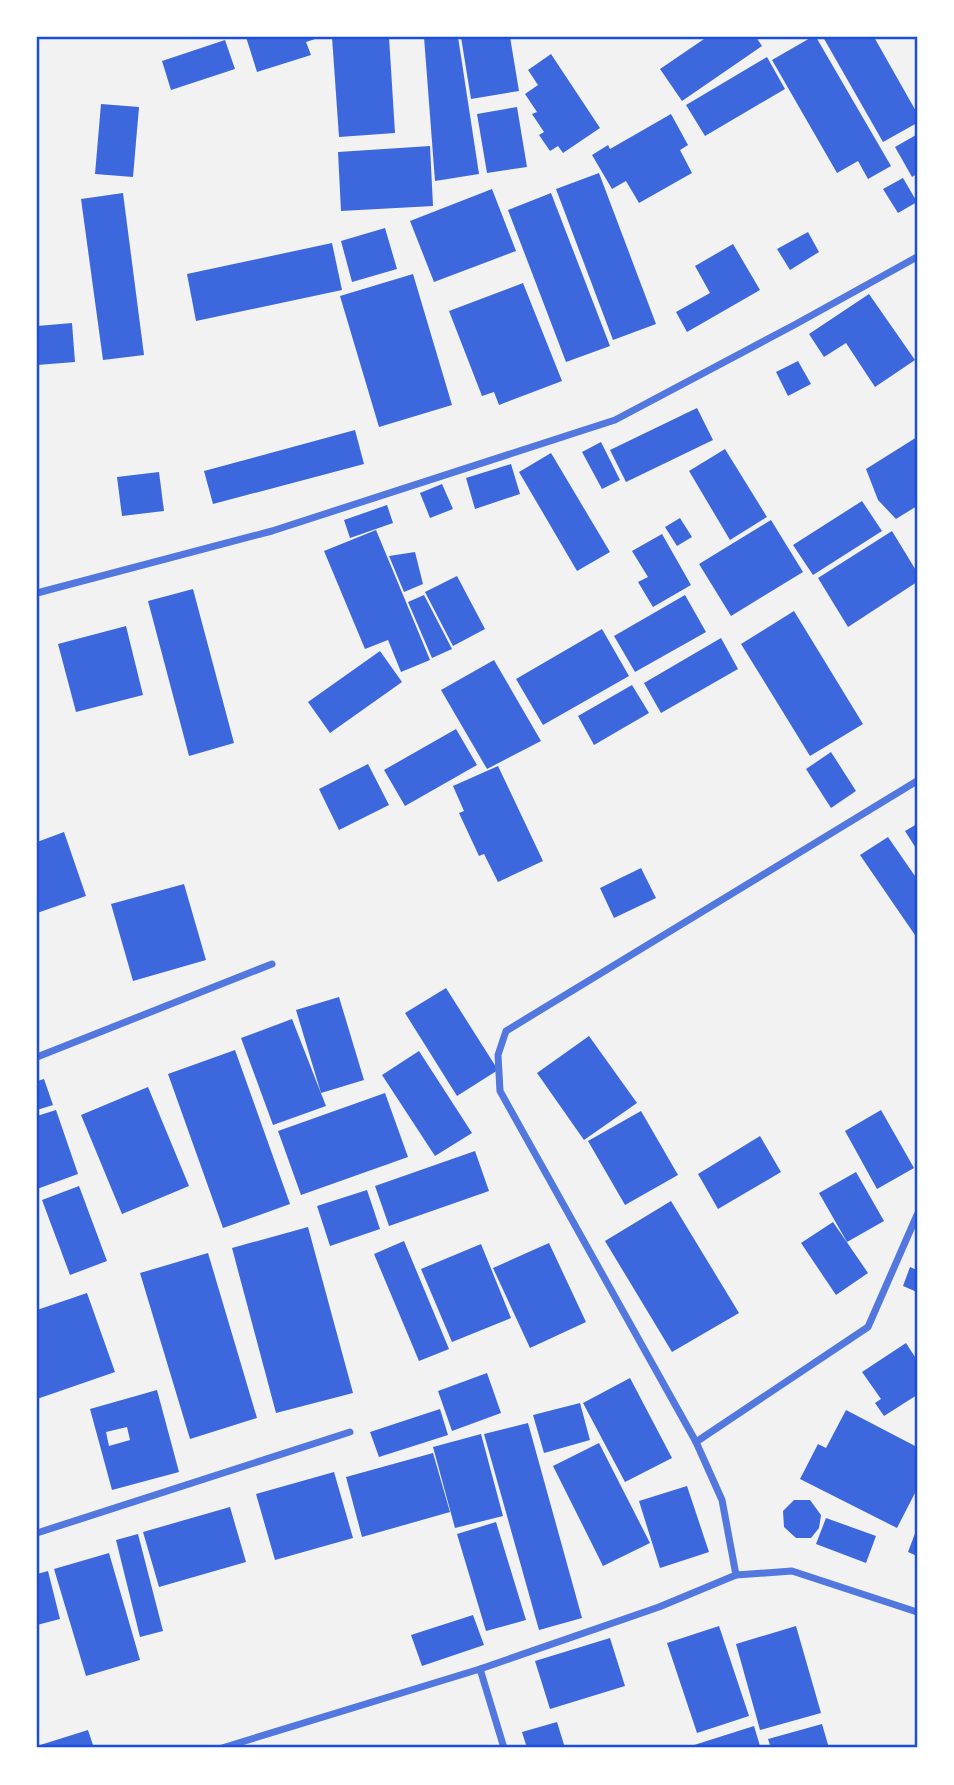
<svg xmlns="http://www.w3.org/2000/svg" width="954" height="1785" font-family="Quicksand,sans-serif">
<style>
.building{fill:#3d67dc;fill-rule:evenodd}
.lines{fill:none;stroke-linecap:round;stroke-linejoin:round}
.minor{stroke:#5277de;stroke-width:7}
.neatline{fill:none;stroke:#1d4ed8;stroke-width:2.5}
</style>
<rect width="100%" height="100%" fill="#f2f2f2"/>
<g class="building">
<path d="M246 37H321L306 42 311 55 257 72Z"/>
<path d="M332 37H389L395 133 339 137Z"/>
<path d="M424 37H458L479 174 435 181Z"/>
<path d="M461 37H510L519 91 471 99Z"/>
<path d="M707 37H756L762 46 682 101 660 69Z"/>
<path d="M812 37H816L891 166 868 179 858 161 837 173 772 60Z"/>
<path d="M823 37H874L917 113V123L883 142Z"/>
<path d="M225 40 235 69 171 90 162 61Z"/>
<path d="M551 54 600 128 563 153 558 146 550 151 539 135 544 132 532 114 537 112 525 94 538 85 528 70Z"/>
<path d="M767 57 785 89 705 136 686 105Z"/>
<path d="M101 104 139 107 133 177 95 174Z"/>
<path d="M517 107 527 167 487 173 477 114Z"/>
<path d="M671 114 688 145 680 150 692 173 639 203 626 181 612 189 592 155 608 145 610 149Z"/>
<path d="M916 135 917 174 912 177 895 147Z"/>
<path d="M430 146 433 206 341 211 338 152Z"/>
<path d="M599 173 656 324 613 340 556 189Z"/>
<path d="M903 178 917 202 898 213 883 189Z"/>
<path d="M492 189 516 251 434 282 410 221Z"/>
<path d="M123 193 144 355 103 360 81 199Z"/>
<path d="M551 193 610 346 566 362 508 210Z"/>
<path d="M385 228 397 269 352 282 341 241Z"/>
<path d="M808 232 819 252 790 270 777 249Z"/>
<path d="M332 243 342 290 196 321 187 274Z"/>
<path d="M733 244 760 290 687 332 676 312 710 293 695 266Z"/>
<path d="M413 274 452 405 379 427 340 296Z"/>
<path d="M523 283 562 381 499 405 494 392 482 396 449 311Z"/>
<path d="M869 294 915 360 875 387 846 343 824 357 809 334Z"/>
<path d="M72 323 75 362 37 365V326Z"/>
<path d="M798 361 811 384 788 396 776 372Z"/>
<path d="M697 408 713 440 626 482 610 450Z"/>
<path d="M355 430 364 464 213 504 204 471Z"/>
<path d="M917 437V506L896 519 878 500 866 469Z"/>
<path d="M601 442 620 480 602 489 582 452Z"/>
<path d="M725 449 767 517 730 540 689 471Z"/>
<path d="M551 453 610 552 577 571 519 472Z"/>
<path d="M511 464 520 494 475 509 466 478Z"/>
<path d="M159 472 164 511 122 516 117 477Z"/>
<path d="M442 484 453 509 430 518 420 493Z"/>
<path d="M862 501 882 531 813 575 793 545Z"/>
<path d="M387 505 393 523 350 538 344 520Z"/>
<path d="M680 518 692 537 677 546 665 527Z"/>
<path d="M771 520 803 572 731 616 699 564Z"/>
<path d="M376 530 430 660 401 672 388 640 365 649 324 551Z"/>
<path d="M892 531 917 572V582L848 627 818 578Z"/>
<path d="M662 534 691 585 653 607 638 582 648 577 632 551Z"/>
<path d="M415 552 423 584 404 592 389 556Z"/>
<path d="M457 576 485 629 453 646 425 592Z"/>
<path d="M193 589 234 743 189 756 148 601Z"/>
<path d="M424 595 452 649 432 658 408 602Z"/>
<path d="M685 595 706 632 635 672 614 636Z"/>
<path d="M794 611 863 724 810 756 741 644Z"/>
<path d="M126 626 143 695 76 712 58 644Z"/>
<path d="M602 629 629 676 543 725 516 679Z"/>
<path d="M721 638 738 669 661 713 644 683Z"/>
<path d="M380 651 402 682 330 733 308 702Z"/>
<path d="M494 660 541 741 487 769 441 690Z"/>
<path d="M632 685 649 713 594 745 578 716Z"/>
<path d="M456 729 477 765 405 806 384 770Z"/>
<path d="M831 752 856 791 831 808 806 769Z"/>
<path d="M368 764 389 805 339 830 319 789Z"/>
<path d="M498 766 543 861 498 882 484 854 479 856 459 813 464 811 453 786Z"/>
<path d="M917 824V850L905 831Z"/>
<path d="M64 832 86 896 37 913V842Z"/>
<path d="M888 837 917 879V938L860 855Z"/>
<path d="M641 868 656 898 614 918 600 888Z"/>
<path d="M184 884 206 960 133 981 111 904Z"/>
<path d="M446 988 498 1070 457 1096 405 1013Z"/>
<path d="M339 997 364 1080 321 1093 296 1010Z"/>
<path d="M292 1019 326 1106 273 1125 241 1038Z"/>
<path d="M589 1036 637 1103 584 1140 537 1073Z"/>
<path d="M235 1050 290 1204 223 1228 168 1074Z"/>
<path d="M419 1051 472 1133 435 1156 382 1075Z"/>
<path d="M44 1079 53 1105 37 1110V1081Z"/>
<path d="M148 1087 189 1186 122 1214 81 1115Z"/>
<path d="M385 1093 408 1157 301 1195 278 1131Z"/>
<path d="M56 1110 78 1174 37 1189V1116Z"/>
<path d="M881 1110 914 1168 877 1189 845 1131Z"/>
<path d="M641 1111 678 1175 625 1205 588 1141Z"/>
<path d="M760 1136 781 1172 718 1209 698 1174Z"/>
<path d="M475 1151 489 1191 389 1226 375 1186Z"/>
<path d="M856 1172 884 1221 847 1242 819 1193Z"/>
<path d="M79 1186 107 1261 70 1275 42 1200Z"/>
<path d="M367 1190 380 1229 330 1246 317 1206Z"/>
<path d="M671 1201 739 1313 672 1352 605 1241Z"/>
<path d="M833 1222 868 1273 836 1295 801 1243Z"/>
<path d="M308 1227 353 1393 276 1413 232 1248Z"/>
<path d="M404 1241 449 1349 419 1361 374 1254Z"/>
<path d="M549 1243 586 1322 530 1348 493 1268Z"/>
<path d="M481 1244 511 1318 452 1342 421 1269Z"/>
<path d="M208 1253 257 1418 190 1439 140 1273Z"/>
<path d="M910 1267 917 1270V1292L903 1286Z"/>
<path d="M87 1293 115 1372 37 1399V1310Z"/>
<path d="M906 1343 917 1360V1395L884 1416 875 1403 881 1399 862 1372Z"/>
<path d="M487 1373 501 1413 452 1431 438 1391Z"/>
<path d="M630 1378 672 1458 625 1482 583 1403Z"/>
<path d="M157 1390 179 1472 112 1490 90 1409ZM127 1427 130 1440 109 1446 106 1432Z"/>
<path d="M580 1403 590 1440 544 1453 533 1415Z"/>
<path d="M440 1409 448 1435 379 1457 370 1432Z"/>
<path d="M846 1410 917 1447V1489L897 1528 800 1479 818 1444 826 1448Z"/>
<path d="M528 1423 582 1618 539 1630 484 1434Z"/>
<path d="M481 1434 503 1516 455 1528 433 1447Z"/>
<path d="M599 1443 650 1543 603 1566 553 1466Z"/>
<path d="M433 1453 450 1512 362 1537 346 1477Z"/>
<path d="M334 1472 353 1538 275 1560 256 1494Z"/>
<path d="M687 1486 709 1552 660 1568 639 1501Z"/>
<path d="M794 1500H810L821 1515 819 1528 811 1538H796L784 1527 783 1511Z"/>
<path d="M230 1507 246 1562 159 1587 143 1532Z"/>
<path d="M826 1518 876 1536 866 1563 816 1544Z"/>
<path d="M496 1522 526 1620 486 1631 457 1534Z"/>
<path d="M917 1528V1556L908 1552Z"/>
<path d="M138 1534 163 1631 140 1637 116 1540Z"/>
<path d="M109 1553 140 1660 86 1676 54 1569Z"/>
<path d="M48 1571 60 1619 37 1625V1574Z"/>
<path d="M473 1615 484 1645 422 1666 411 1635Z"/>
<path d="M719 1626 749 1716 697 1733 667 1643Z"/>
<path d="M796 1626 821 1713 760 1730 736 1644Z"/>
<path d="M610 1638 625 1686 550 1709 535 1661Z"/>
<path d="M557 1722 565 1748H527L522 1732Z"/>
<path d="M822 1724 829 1748H771L768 1739Z"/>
<path d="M754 1726 760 1746 753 1748H691V1746Z"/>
<path d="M88 1730 94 1748H37V1746Z"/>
</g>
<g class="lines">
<g class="minor">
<path d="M37 593 272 531 615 420 796 324 917 257"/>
<path d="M37 1057 272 964"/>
<path d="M696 1442 868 1327 917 1215"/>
<path d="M37 1533 350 1432"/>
<path d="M736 1575 722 1500 696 1442 500 1091 498 1055 506 1031 917 781"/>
<path d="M480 1669 504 1748"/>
<path d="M222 1748 480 1669 659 1607 736 1575 792 1571 917 1612"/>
</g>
</g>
<rect width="954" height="1785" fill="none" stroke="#ffffff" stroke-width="77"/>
<rect x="38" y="38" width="878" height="1708" class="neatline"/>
</svg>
